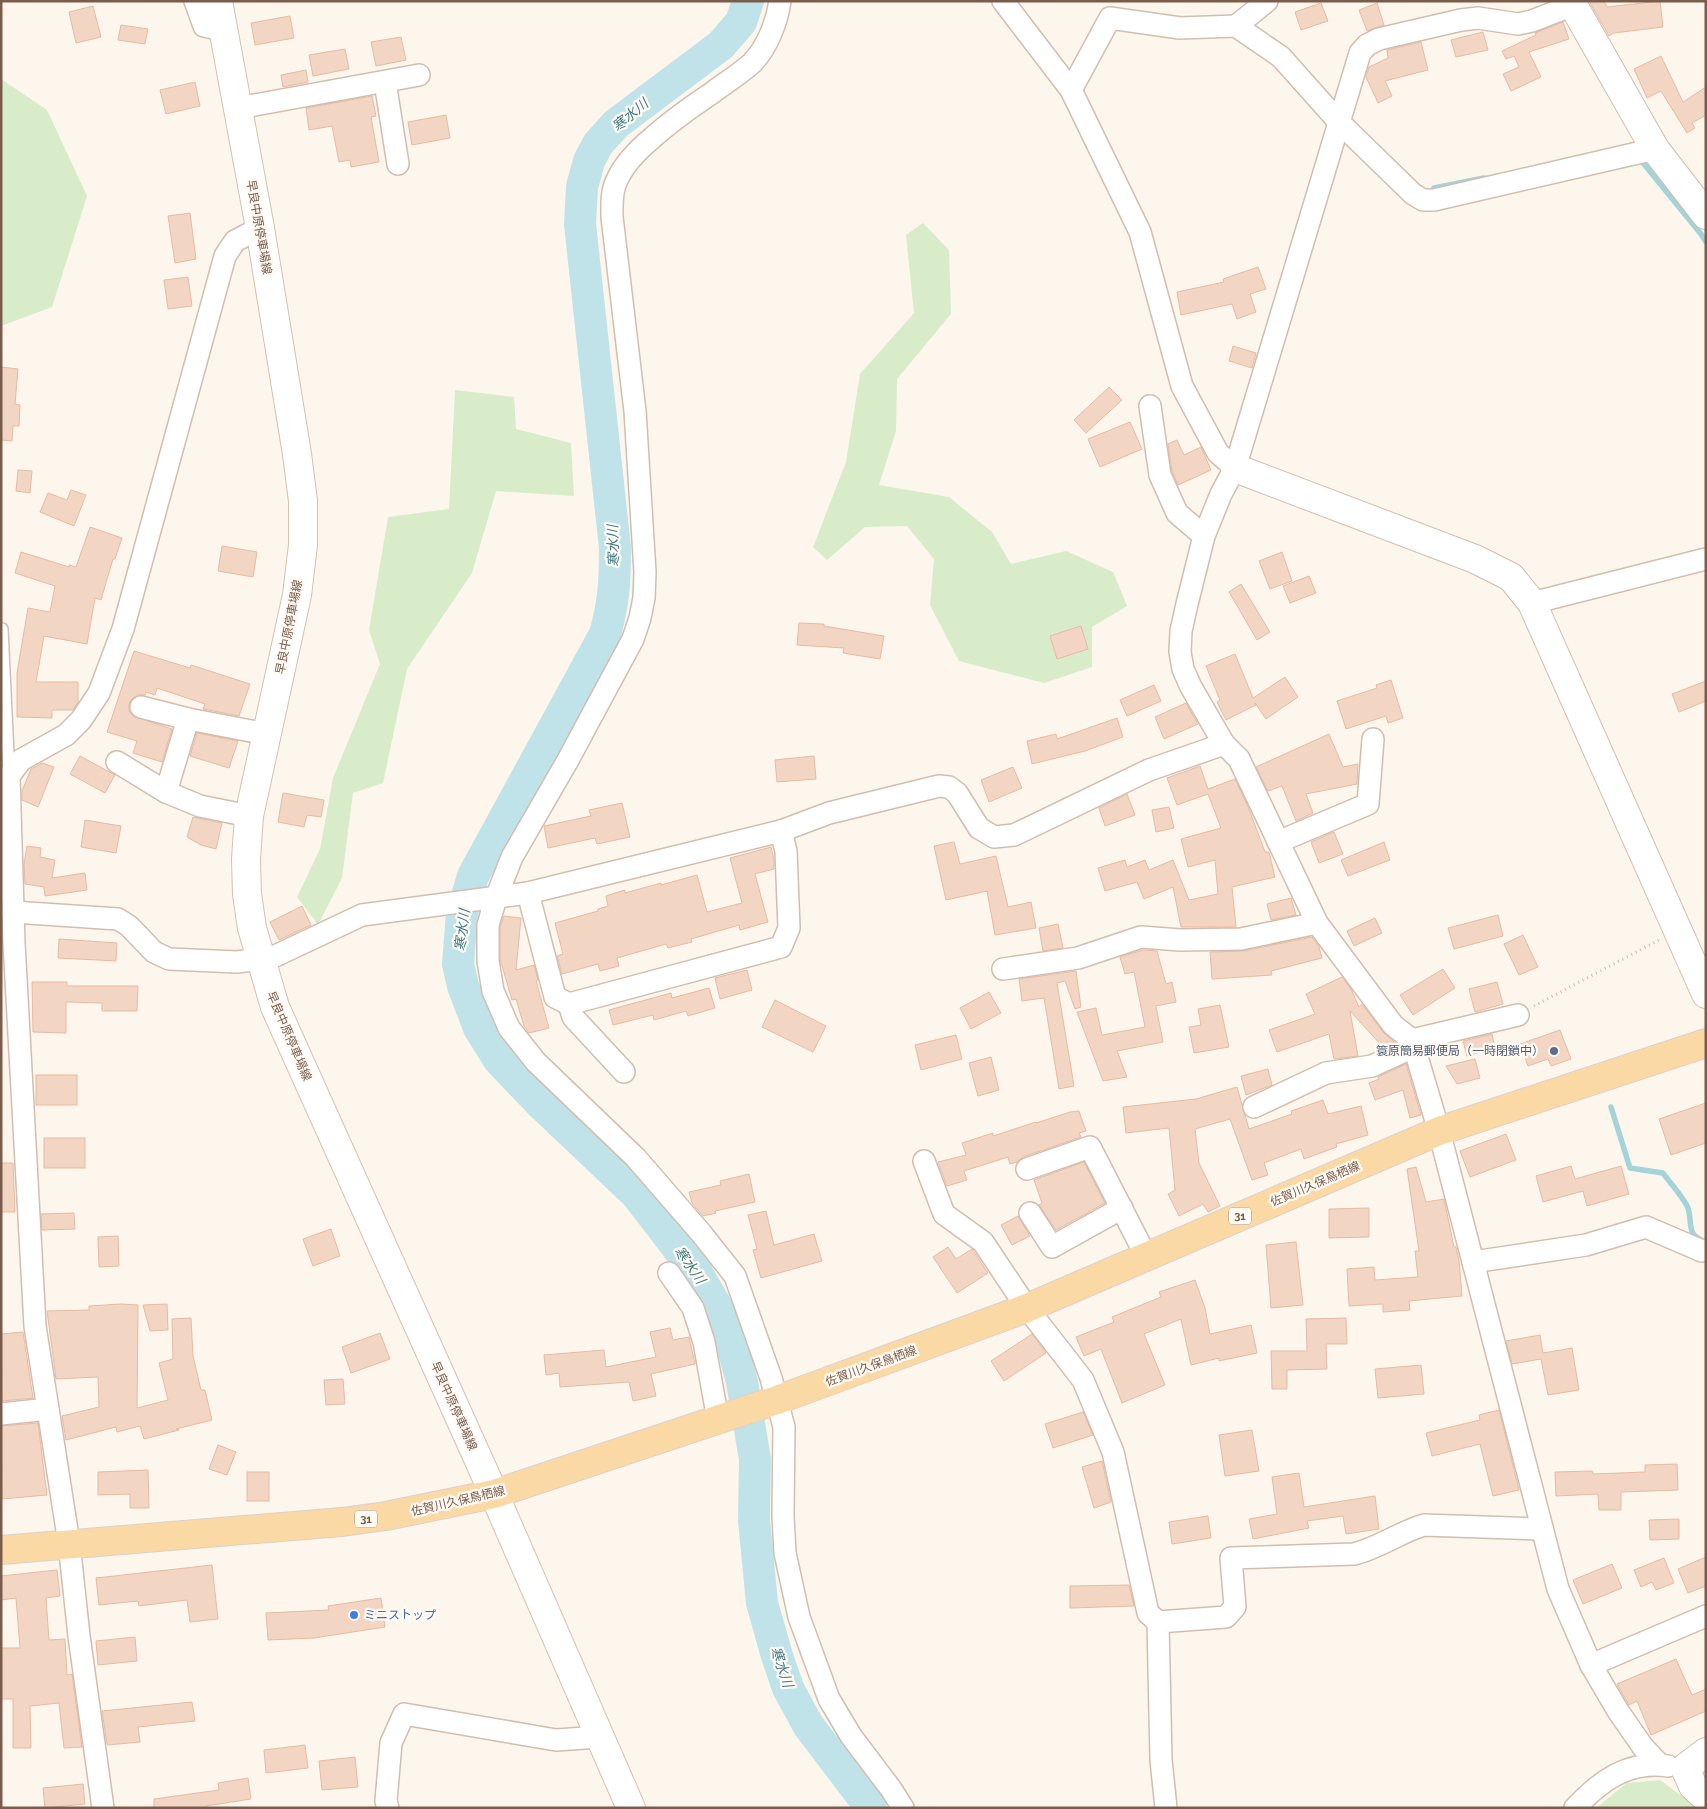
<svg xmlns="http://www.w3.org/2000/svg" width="1707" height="1809" font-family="Raleway,'Noto Sans JP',sans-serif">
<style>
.green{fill:#d8ecc9}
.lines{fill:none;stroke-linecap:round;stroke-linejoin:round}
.stream{stroke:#a5d3da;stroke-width:5.5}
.river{stroke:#bfe3e8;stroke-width:32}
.building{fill:#f3d5c3;stroke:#e6bba3}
.service-casing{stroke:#d1beb0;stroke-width:14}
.minor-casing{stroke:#d1beb0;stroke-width:24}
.tertiary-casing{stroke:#d1beb0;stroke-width:30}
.secondary-casing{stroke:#d6c0b0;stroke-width:30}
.primary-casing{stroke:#dad1cd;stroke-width:30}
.path{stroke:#d9b8a5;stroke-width:3;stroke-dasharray:1 4;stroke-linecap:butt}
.service{stroke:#fff;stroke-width:11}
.minor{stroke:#fff;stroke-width:21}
.tertiary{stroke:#fff;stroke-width:28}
.secondary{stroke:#fff;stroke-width:28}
.primary{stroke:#fbd9a5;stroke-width:28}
.service-dot{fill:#5c6f8a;stroke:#fffaf3;stroke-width:2}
.shop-dot{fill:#3f7fe0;stroke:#fffaf3;stroke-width:2}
.labels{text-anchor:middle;stroke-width:4.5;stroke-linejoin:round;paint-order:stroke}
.shield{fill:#fffaf3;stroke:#a28b7f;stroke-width:1}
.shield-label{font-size:11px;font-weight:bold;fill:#7a5c4d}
.street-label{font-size:12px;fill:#7a5c4d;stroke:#fffaf3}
.service-label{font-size:12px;fill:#4e5e75;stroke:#fffaf3;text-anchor:end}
.shop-label{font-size:12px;fill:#366cbe;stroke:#fffaf3;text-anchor:start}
.water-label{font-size:14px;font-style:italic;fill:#437c86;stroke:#fffaf3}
</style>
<rect width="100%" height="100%" fill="#fdf6ec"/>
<g class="green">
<path d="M1 79 47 110 87 196 52 307 1 326Z"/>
<path d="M923 223 949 250 951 314 897 379 896 431 879 485 949 497 992 532 1011 564 1066 551 1113 572 1127 606 1092 627V667L1044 683 959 661 930 605 934 559 907 526 865 527 827 560 813 547 846 462 860 374 914 313 906 235Z"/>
<path d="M455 390 514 397 516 429 571 443 574 496 496 491 472 573 407 669 383 783 353 793 342 878 318 925 297 897 320 849 333 778 380 664 369 630 388 517 449 509Z"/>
<path d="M1660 1780 1698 1808H1596L1627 1783Z"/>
</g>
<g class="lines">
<g class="stream">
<path d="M1639 158 1701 234 1706 242"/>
<path d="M1434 188 1484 178"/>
<path d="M1611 1107 1630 1168 1663 1173C1670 1183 1684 1198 1688 1208 1692 1219 1687 1234 1700 1239"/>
</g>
<path class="river" d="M748 1 741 22 721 45 616 124 598 144 589 161 582 187 580 224 615 548C615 580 614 602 605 634L473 876 462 913 458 964 463 986 479 1028 499 1060 540 1103 637 1195 697 1273 727 1325 742 1382 755 1459 754 1520 762 1603 777 1656 788 1688 808 1725 871 1808"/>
</g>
<g class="building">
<path d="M1589 1H1604L1607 7 1660 1 1663 27 1614 33 1609 36Z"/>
<path d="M1321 3 1328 21 1301 30 1295 12Z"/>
<path d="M1377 3 1384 25 1367 31 1359 10Z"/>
<path d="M93 6 101 37 76 43 69 12Z"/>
<path d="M290 16 294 38 255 45 251 23Z"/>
<path d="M1563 22 1569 39 1529 52 1541 77 1511 91 1503 74 1519 67 1514 56 1506 59 1502 51 1536 35 1535 33Z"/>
<path d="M121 25 148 29 145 44 118 40Z"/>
<path d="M1483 32 1488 50 1456 57 1451 40Z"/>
<path d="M401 37 406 60 376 66 371 42Z"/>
<path d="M1421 42 1428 70 1385 81 1392 96 1378 103 1366 77 1369 67 1388 58 1387 50Z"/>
<path d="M345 49 349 69 313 76 309 55Z"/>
<path d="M1661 56 1683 102 1706 87V115L1692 123 1695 128 1687 133 1661 91 1647 98 1634 69Z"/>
<path d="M306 70 308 82 283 87 281 75Z"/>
<path d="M195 82 200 106 166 114 160 90Z"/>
<path d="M372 96 376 116 371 117 379 162 351 167 350 160 339 162 332 126 309 130 306 108Z"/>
<path d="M446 115 450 138 412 145 408 122Z"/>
<path d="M190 213 196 259 175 263 168 216Z"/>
<path d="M1258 267 1266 289 1250 294 1256 312 1237 319 1232 304 1181 315 1177 292 1224 282 1223 279Z"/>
<path d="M188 277 192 306 168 309 164 280Z"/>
<path d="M1233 346 1256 353 1252 368 1229 361Z"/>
<path d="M1 367 18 369 15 404 20 405 19 426H13L12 441 1 440Z"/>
<path d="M1109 387 1122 400 1086 433 1074 420Z"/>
<path d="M1130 422 1142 449 1100 467 1088 439Z"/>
<path d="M1177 440 1184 455 1201 447 1211 470 1178 485 1172 471 1168 444Z"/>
<path d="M18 470 32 471 30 493 16 491Z"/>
<path d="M71 490 86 495 74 526 40 512 48 493 67 500Z"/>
<path d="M90 527 122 538 115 559H113L101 600 95 598 87 644 44 636 36 682H78V702L73 710H52V718L17 717V673L28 608 50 612 55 586 15 573 21 552 69 567V565L76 567Z"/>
<path d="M222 546 257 552 253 577 218 571Z"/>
<path d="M1282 552 1292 581 1270 589 1259 561Z"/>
<path d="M1309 576 1316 593 1290 603 1283 586Z"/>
<path d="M1241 584 1270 632 1257 640 1229 592Z"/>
<path d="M799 623 824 624V626L884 636 880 659 843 653 844 648 797 645Z"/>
<path d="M1081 626 1088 649 1057 659 1050 636Z"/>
<path d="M134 651 190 668 191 665 250 684 239 716 203 709 205 704 157 688 155 695 146 692 145 695H137L132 699 129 704V711L133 716 172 729 162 762 133 753 137 741 107 732Z"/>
<path d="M1235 654 1253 698 1285 677 1298 697 1266 719 1255 703 1256 705 1226 720 1217 702 1220 700 1206 666Z"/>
<path d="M1391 680 1403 718 1388 723 1386 716 1346 729 1337 701 1377 688 1376 685Z"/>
<path d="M1706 681V701L1679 712 1672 694Z"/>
<path d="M1154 685 1161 701 1127 716 1120 700Z"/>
<path d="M1186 703 1198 724 1164 739 1155 717Z"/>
<path d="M1117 718 1123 737 1085 751 1032 764 1027 741 1056 734 1057 739Z"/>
<path d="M197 733 238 741 229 768 190 756Z"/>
<path d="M1329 734 1343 767 1358 764 1357 784 1306 794 1313 813 1296 821 1282 786 1268 791 1256 767Z"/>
<path d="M80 756 115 775 105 793 70 774Z"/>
<path d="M814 756 816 779 777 782 775 760Z"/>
<path d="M42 763 54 767 38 807 22 800V791L31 769Z"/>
<path d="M1200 766 1208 789 1235 779 1249 809 1265 852H1269L1275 877 1232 887 1236 927H1181L1173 887 1144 899 1137 882 1105 891 1098 868 1125 860 1127 867 1145 860 1149 870 1173 860 1189 900 1218 894 1215 860 1188 867 1181 839 1221 828 1208 794 1177 805 1167 778Z"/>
<path d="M1013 767 1022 788 989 802 981 780Z"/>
<path d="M283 793 324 800 321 817 307 815 304 827 278 822Z"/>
<path d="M1127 794 1135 815 1105 826 1099 808Z"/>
<path d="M622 803 630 837 597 844 595 838 548 848 544 826 591 816 589 810Z"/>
<path d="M1169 807 1174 828 1156 832 1152 810Z"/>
<path d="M193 817 222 823 216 849 201 845 187 837Z"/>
<path d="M85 820 121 826 116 853 81 847Z"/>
<path d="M1334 832 1343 854 1319 863 1311 842Z"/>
<path d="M954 842 960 864 996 856 1008 907 1031 902 1036 928 995 935 987 891 946 900 934 846Z"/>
<path d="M1384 842 1390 860 1348 876 1341 860Z"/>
<path d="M27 846 41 848 40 857 55 860 52 878 85 873 87 890 45 896 44 887 25 884 24 864Z"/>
<path d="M771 847 774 859V869L755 874 768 922 740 930 739 925 691 939 692 942 668 948 666 944 617 958 619 966 600 971 598 964 562 974 557 956 563 954 555 923 598 911V909L608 906 606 896 625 890V893L661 883V885L697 875 707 912 742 903 730 858Z"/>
<path d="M1291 898 1296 915 1271 920 1267 904Z"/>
<path d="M302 906 311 925 279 940 270 922Z"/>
<path d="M1498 915 1503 936 1454 949 1448 928Z"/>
<path d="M504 916 521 918 516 970 534 965 538 980 536 981 549 1028 529 1033 524 1026 516 999 512 1000 500 959V927Z"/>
<path d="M1375 918 1382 933 1354 946 1347 931Z"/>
<path d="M1058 924 1063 948 1043 951 1039 928Z"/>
<path d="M1523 935 1538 967 1519 975 1504 944Z"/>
<path d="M1312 937 1319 947 1322 958 1271 971 1272 975 1212 979 1210 952 1244 951Z"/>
<path d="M59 939 117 943 116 961 58 958Z"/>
<path d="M1143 950 1157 951 1166 984 1172 982 1176 1002 1156 1006 1163 1042 1117 1051 1127 1077 1103 1081 1077 1012 1096 1008 1102 1035 1145 1027 1134 972 1125 974 1120 957Z"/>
<path d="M1443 969 1455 988 1413 1015 1400 995Z"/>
<path d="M747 970 752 990 720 999 715 978Z"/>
<path d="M1076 971 1081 1007 1075 1009 1065 981 1057 983 1074 1086 1059 1089 1044 998 1022 1001 1019 979Z"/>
<path d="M1342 977 1351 989 1359 1007 1362 1004 1383 1032 1394 1042 1383 1047 1350 1011 1358 1056 1334 1059 1329 1034 1277 1052 1269 1030 1315 1014 1306 994Z"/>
<path d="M32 982H67V986H138L137 1011H102V1003L66 1002V1033L33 1032Z"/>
<path d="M1497 982 1503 1004 1475 1012 1469 989Z"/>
<path d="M709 988 715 1008 688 1016 686 1011 654 1020 653 1015 613 1025 609 1010 671 993 672 998Z"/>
<path d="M989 992 1001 1013 971 1029 960 1008Z"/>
<path d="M775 1000 826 1026 813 1052 762 1027Z"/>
<path d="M1220 1005 1229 1047 1194 1053 1189 1027 1201 1025 1198 1009Z"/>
<path d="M1560 1030 1571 1059 1551 1066 1548 1059 1528 1066 1520 1044Z"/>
<path d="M1492 1034 1495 1048 1467 1056 1463 1041Z"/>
<path d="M956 1035 962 1059 921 1070 915 1045Z"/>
<path d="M991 1057 999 1090 978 1096 969 1063Z"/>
<path d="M1475 1059 1480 1078 1457 1084 1446 1066Z"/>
<path d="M1406 1064 1421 1115 1410 1118 1403 1090 1375 1100 1369 1083 1379 1079 1378 1077Z"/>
<path d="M1268 1069 1272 1085 1246 1095 1241 1076Z"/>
<rect x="36" y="1075" width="41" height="30"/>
<path d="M1237 1087 1249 1129 1292 1114 1291 1111 1323 1100 1328 1114 1361 1106 1368 1135 1336 1144 1337 1147 1304 1159 1301 1149 1264 1163 1268 1175 1252 1180 1230 1119 1195 1129 1199 1163 1220 1206 1208 1212 1203 1204 1179 1216 1168 1194 1175 1190 1169 1128 1126 1133 1123 1107 1196 1099Z"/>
<path d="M1706 1103V1143L1671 1155 1659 1119Z"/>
<path d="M1079 1111 1086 1131 1079 1133 1081 1137 1023 1157 1017 1162 1010 1164 1008 1157 964 1171 967 1180 947 1186 938 1162 966 1155 962 1143 993 1133V1136L1036 1122V1123L1070 1112Z"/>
<path d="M1506 1134 1516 1160 1470 1177 1460 1151Z"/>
<rect x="44" y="1138" width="41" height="30"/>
<path d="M1084 1162 1105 1203 1056 1230 1039 1205 1042 1203 1034 1180Z"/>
<path d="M1 1163H13L15 1212H1Z"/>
<path d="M1571 1166 1575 1179 1621 1166 1629 1194 1587 1206 1583 1191 1543 1202 1536 1176Z"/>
<path d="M1416 1167 1426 1202 1444 1199 1454 1247H1456L1459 1260 1462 1296 1409 1301 1410 1310 1383 1312V1304L1349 1306 1347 1269 1374 1267 1375 1280 1418 1277 1415 1251H1419L1407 1169Z"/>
<path d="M749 1174 755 1202 715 1211 716 1213 703 1216 692 1203 689 1192 721 1185 720 1181Z"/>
<path d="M1369 1208V1237L1329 1238V1209Z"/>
<path d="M766 1211 774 1245 814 1234 822 1261 761 1278 753 1250 757 1249 748 1215Z"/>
<path d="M74 1213 75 1229 42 1230 41 1214Z"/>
<path d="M1018 1216 1030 1236 1012 1245 1001 1225Z"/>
<path d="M331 1229 340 1256 313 1266 303 1239Z"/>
<path d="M118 1236 119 1266 99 1267 98 1237Z"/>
<path d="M1296 1242 1303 1305 1271 1308 1266 1245Z"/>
<path d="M948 1247 956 1259 972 1249 988 1273 957 1293 933 1257Z"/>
<path d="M1195 1280 1205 1308 1210 1334 1251 1325 1257 1353 1219 1361V1358L1191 1365 1181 1319 1144 1334 1165 1385 1122 1403 1101 1349 1084 1356 1076 1337 1114 1322 1112 1317 1161 1297 1159 1292Z"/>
<path d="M121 1304 138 1305 137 1408 168 1400 159 1363 173 1359 172 1319 191 1318 193 1356 201 1390H205L212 1420 176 1429 179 1430 144 1439 140 1426 117 1432 116 1427 66 1440 62 1416 99 1407 98 1377 56 1379 47 1311 89 1310V1306Z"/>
<path d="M167 1304 168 1330 150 1331 143 1305Z"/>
<path d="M1346 1318 1347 1344H1326L1327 1369 1287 1370V1389H1272L1271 1351H1307L1306 1319Z"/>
<path d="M670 1328 673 1340 689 1337 695 1364 651 1374 656 1396 633 1401 629 1382 560 1387 559 1373 546 1375 544 1355 604 1350 606 1367 656 1357 650 1332Z"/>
<path d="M23 1332 33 1398 2 1401 1 1334Z"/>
<path d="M380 1333 390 1359 351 1373 342 1347Z"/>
<path d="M1032 1334 1046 1353 1004 1381 991 1361Z"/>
<path d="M1540 1335 1543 1353 1572 1348 1579 1390 1548 1395 1541 1359 1512 1364 1506 1341Z"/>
<path d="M1421 1365 1424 1394 1378 1398 1375 1369Z"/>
<path d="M343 1379 345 1404 326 1405 324 1380Z"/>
<path d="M1499 1410 1519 1490 1493 1496 1480 1444 1432 1456 1426 1433 1480 1420 1479 1415Z"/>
<path d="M1083 1412 1093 1435 1053 1448 1045 1424Z"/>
<path d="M38 1423 47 1495 2 1499 1 1426Z"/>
<path d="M1252 1430 1259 1471 1225 1476 1219 1435Z"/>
<path d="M218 1445 236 1452 227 1475 209 1469Z"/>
<path d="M1102 1461 1111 1502 1094 1508 1082 1467Z"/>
<path d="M1677 1464 1678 1490 1621 1492V1510H1599L1598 1494 1556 1496 1555 1472 1592 1471 1593 1474 1645 1472V1465Z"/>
<path d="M148 1470 149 1508H130V1494L98 1495V1472Z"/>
<rect x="247" y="1472" width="22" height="29"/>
<path d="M1299 1473 1304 1507 1375 1496 1379 1529 1346 1534 1343 1516 1307 1521 1309 1528 1253 1539 1249 1519 1277 1514 1272 1477Z"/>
<path d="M1208 1516 1211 1538 1172 1544 1169 1522Z"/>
<path d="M1679 1519V1539L1650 1540 1649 1520Z"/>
<path d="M1706 1557V1586L1688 1593 1678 1569Z"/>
<path d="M1664 1558 1674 1583 1656 1590 1652 1582 1641 1587 1634 1570Z"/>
<path d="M1612 1564 1622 1588 1583 1604 1573 1580Z"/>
<path d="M212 1565 218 1619 190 1622 187 1600 139 1606 138 1601 99 1605 96 1578Z"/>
<path d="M57 1570 60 1596 46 1598 49 1640 65 1639 67 1675 72 1674 82 1747 64 1748 59 1703 30 1706 31 1748H13V1699H1V1648H20L16 1598 1 1600V1576Z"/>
<path d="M1129 1585 1134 1606 1070 1608V1586Z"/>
<path d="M381 1598 385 1627 314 1638 268 1640 266 1613 329 1610 328 1606Z"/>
<path d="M135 1637 137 1661 98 1665 96 1641Z"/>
<path d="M1676 1659 1692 1695 1706 1689V1711L1651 1735 1637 1701 1629 1705 1617 1684Z"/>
<path d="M192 1702 195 1721 138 1727 140 1742 108 1745 107 1744 102 1711Z"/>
<path d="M305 1745 308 1768 266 1773 264 1750Z"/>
<path d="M355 1757 358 1787 322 1790 319 1761Z"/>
<path d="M248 1778 251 1799 206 1806V1808H154V1799L219 1790 218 1783Z"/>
<path d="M83 1784 85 1804 45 1808 43 1788Z"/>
</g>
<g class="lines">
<g class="service-casing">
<path id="service" d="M2 629 9 775"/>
</g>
<g class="minor-casing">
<g id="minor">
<path d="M195 1 204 26 223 30"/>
<path d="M780 1C777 22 767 48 752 63 740 74 725 83 712 93 691 107 670 122 651 139 638 150 624 164 617 180 611 191 612 205 612 217L635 411 645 572 644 598 640 618 633 639 568 760 512 857 496 898 488 925V961L493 991 509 1028 536 1062 636 1158 701 1233 735 1276 771 1378 784 1427 783 1516 785 1553 799 1617 829 1699 851 1736 891 1789 903 1808"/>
<path d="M1003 1 1071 90 1140 232 1182 386 1218 453 1235 468"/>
<path d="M1572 1 1573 5 1532 21 1518 24 1478 18 1461 20 1379 39 1367 45 1360 53 1235 468 1221 494 1204 536 1187 604 1181 631 1180 652 1183 669 1191 687 1224 744 1239 759 1317 923 1393 1025 1412 1040 1439 1131 1558 1589 1591 1665 1618 1711 1643 1747 1659 1764"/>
<path d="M1236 26 1267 1"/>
<path d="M385 82 398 164"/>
<path d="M1071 90 1110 18 1180 28 1236 26 1281 57 1339 122 1413 194 1423 200H1434L1655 149"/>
<path d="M238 108 419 75"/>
<path d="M1150 406 1160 475 1177 513 1204 536"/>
<path d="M1532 603 1706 559"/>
<path d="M141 707 188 719 267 734"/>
<path d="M117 762 166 792 200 806 249 816"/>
<path d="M166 792 188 719"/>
<path d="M1278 842 1368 804 1373 739"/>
<path d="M528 893 555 997 569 1004 781 947 789 928 786 851 781 831"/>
<path d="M13 912 118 919 129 926 154 952 169 959 237 962 273 957 362 915 528 893 781 831 829 813 939 786 949 787 957 793 979 828 994 837 1014 835 1149 770 1224 744"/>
<path d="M1003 969 1078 958 1141 937 1180 940 1241 939 1317 923"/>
<path d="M569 1004 573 1017 624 1072"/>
<path d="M1254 1107 1326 1073 1372 1066 1407 1050 1412 1040 1518 1015"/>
<path d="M924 1161 944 1214 983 1242 1027 1308 1083 1380 1113 1452 1148 1613 1158 1622"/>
<path d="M1027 1169 1090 1147 1146 1256"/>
<path d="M1030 1213 1052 1247 1122 1208"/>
<path d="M1473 1262 1586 1245 1646 1227 1702 1251 1706 1250"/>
<path d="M669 1273 693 1308 704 1342 718 1420"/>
<path d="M1 1414 48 1409"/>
<path d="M1591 1665 1706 1616"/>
<path d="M103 1808 79 1636 69 1543 35 1326 14 943 9 776 21 760 66 735 81 720 99 693 123 629 225 256 235 241 260 228"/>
<path d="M388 1808 386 1801 391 1743 404 1714 556 1740 600 1737"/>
<path d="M1166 1808 1161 1760 1158 1622 1226 1617 1235 1607 1231 1558 1354 1554C1379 1548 1400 1532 1424 1525L1542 1529"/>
<path d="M1575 1808C1600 1781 1629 1760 1668 1766"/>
</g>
</g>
<g class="tertiary-casing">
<g id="tertiary">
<path d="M1573 5 1655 149 1706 215"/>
<path d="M1235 468 1475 559 1511 577 1532 603 1706 994"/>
<path d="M1706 1752 1685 1768 1693 1786 1706 1798"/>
</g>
</g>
<g class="secondary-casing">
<path id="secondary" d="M218 1 260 228 297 454 303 501V545L297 595 249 816 246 859 247 894 252 928 275 1007 494 1494 631 1808"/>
</g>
<g class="primary-casing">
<path id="primary" d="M1 1550 342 1522 386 1516 494 1494 777 1400 1027 1308 1439 1131 1706 1043"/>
</g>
<path class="path" d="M1534 1006 1659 940"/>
<use href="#service" class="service"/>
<use href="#minor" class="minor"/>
<use href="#tertiary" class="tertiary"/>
<use href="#secondary" class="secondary"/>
<use href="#primary" class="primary"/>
</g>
<circle class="service-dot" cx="1554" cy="1051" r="5"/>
<circle class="shop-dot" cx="354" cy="1615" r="5"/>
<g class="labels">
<g class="shield">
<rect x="1229" y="1207.5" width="22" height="17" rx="4"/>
<rect x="355" y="1510.5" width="22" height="17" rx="4"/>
</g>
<g class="shield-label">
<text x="1240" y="1220">31</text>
<text x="366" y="1523">31</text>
</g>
<g class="street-label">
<text transform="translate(259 227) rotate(80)" y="4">早良中原停車場線</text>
<text transform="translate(289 627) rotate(-79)" y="4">早良中原停車場線</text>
<text transform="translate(289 1036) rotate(67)" y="4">早良中原停車場線</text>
<text transform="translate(1315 1184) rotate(-23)" y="4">佐賀川久保鳥栖線</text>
<text transform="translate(871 1366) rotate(-20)" y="4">佐賀川久保鳥栖線</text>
<text transform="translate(454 1406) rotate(66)" y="4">早良中原停車場線</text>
<text transform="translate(458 1501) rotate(-13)" y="4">佐賀川久保鳥栖線</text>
</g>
<g class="service-label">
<text x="1544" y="1055">簑原簡易郵便局（一時閉鎖中）</text>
</g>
<g class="shop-label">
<text x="364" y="1619">ミニストップ</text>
</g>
<g class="water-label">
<text transform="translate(630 115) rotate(-40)" y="5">寒水川</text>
<text transform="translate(613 546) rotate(-92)" y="5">寒水川</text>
<text transform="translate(462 930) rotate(-83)" y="5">寒水川</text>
<text transform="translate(690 1265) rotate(55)" y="5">寒水川</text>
<text transform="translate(782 1667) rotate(71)" y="5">寒水川</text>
</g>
</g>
<rect width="1707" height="1809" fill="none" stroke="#7a5c4d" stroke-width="5"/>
</svg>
